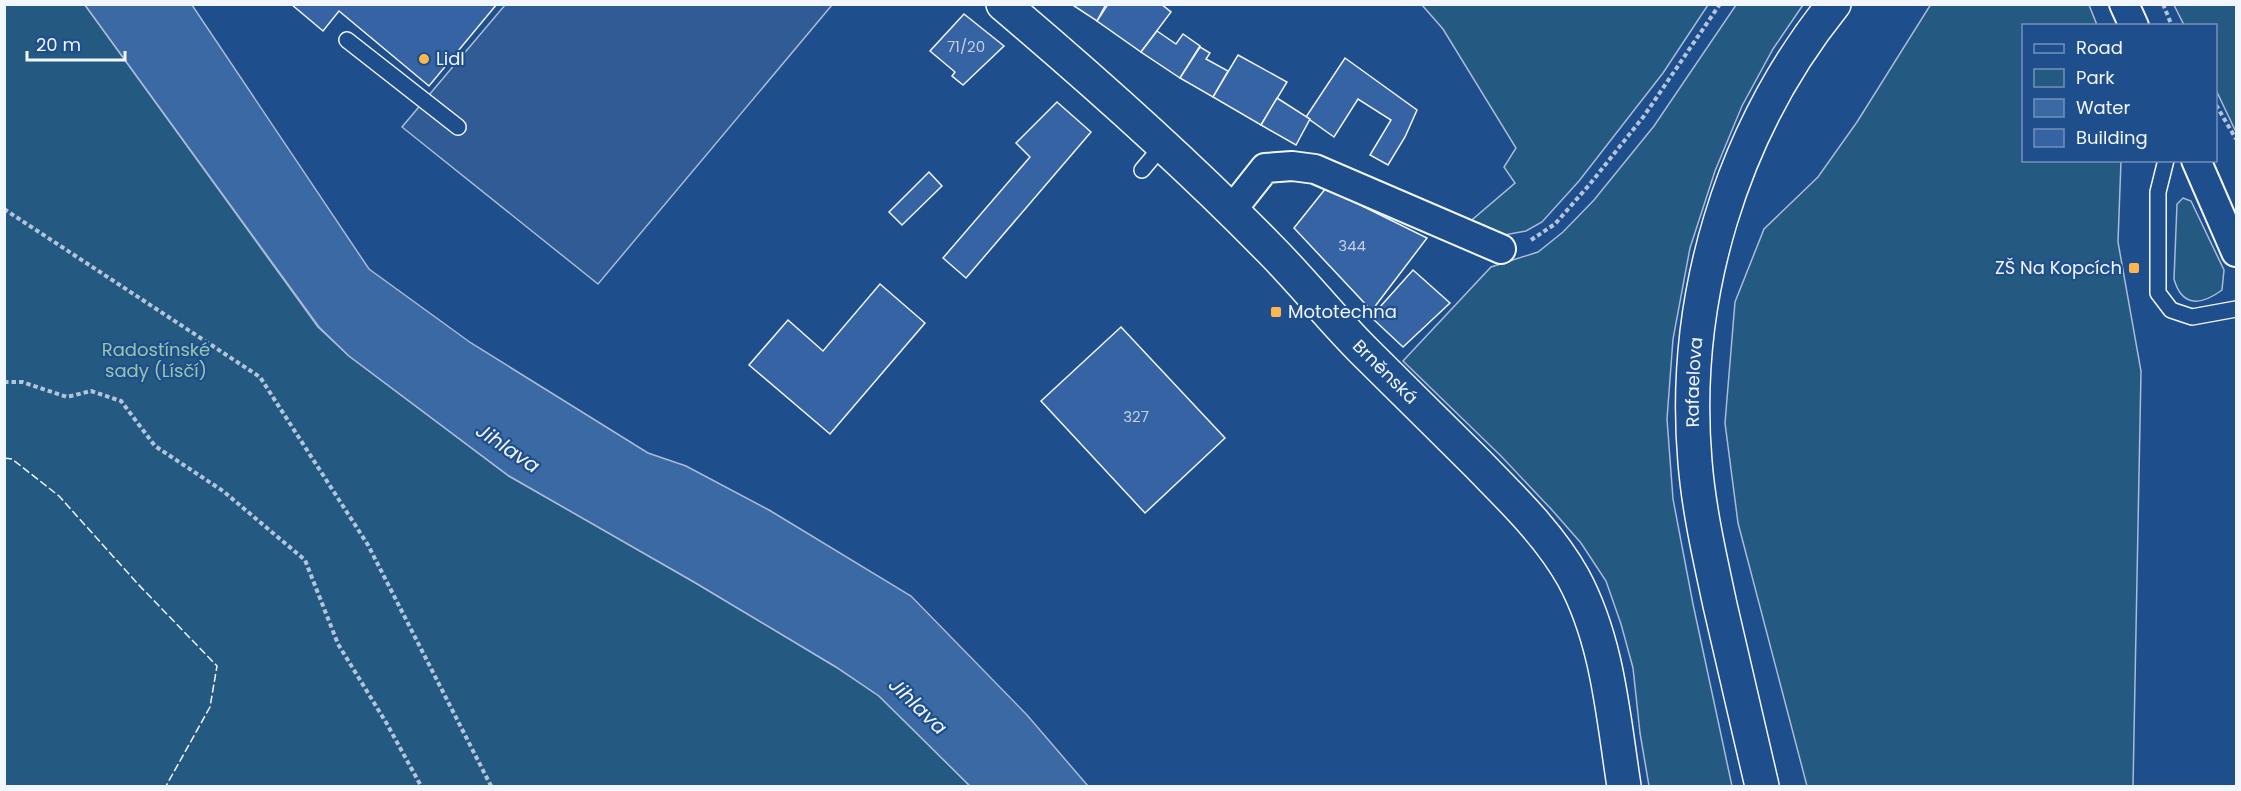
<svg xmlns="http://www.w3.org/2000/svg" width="2241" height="791" font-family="Poppins,sans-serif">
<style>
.green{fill:#245a82;stroke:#a8bbd7;stroke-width:1.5}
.parking{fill:#305b95;stroke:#a8bbd7;stroke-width:1.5}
.water{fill:#3b69a3;stroke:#a8bbd7;stroke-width:1.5}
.building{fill:#3563a3;stroke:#f2f6ff;stroke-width:1.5}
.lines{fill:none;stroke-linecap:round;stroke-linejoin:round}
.lane-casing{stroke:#f2f6ff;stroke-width:18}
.street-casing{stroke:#f2f6ff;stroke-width:32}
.secondary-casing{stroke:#f2f6ff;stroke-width:36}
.path{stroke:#b3c4dc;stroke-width:4;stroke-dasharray:4.5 3;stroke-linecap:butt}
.lane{stroke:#1f4e8c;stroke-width:15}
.street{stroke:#1f4e8c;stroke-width:28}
.secondary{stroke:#1f4e8c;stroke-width:33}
.fence{stroke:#f2f6ff;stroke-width:1.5;stroke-dasharray:8 3;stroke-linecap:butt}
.poi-dot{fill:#ffb74d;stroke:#1f4e8c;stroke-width:2}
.labels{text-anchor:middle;stroke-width:4.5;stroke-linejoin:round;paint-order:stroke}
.number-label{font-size:15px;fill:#c3d1e8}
.poi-label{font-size:18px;fill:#f2f6ff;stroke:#1f4e8c;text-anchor:start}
.park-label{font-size:18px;fill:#97c8a6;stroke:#1f4e8c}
.street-label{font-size:18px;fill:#f2f6ff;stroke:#1f4e8c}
.water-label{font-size:20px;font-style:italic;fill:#f2f6ff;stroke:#1f4e8c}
</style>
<rect width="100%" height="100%" fill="#1f4e8c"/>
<g class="green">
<path d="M5 4 85 5 318 327 349 356 509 476 694 582 836 667 879 696 970 786H5Z"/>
<path d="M1931 4 2089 5 2097 25 2024 26V160L2121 161 2118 242 2141 371 2133 786H1807L1738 523 1725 423 1735 302 1764 229 1818 177 1857 122Z"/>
<path d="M1422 5H1708L1663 73 1579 181 1542 222 1526 231 1499 236 1466 225 1515 183 1504 167 1516 148 1443 29Z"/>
<path d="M1736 5H1803L1773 49 1742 106 1715 171 1690 248 1673 339 1667 419 1673 499 1693 604 1732 786H1649L1640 733 1633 668 1621 624 1606 581 1581 543 1552 510 1501 456 1403 361 1491 267 1538 252 1563 232 1594 200 1654 126Z"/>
<path d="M2174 5H2236V132L2216 90V26L2184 25Z"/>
<path d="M2183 198 2191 201 2224 270 2222 290C2202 305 2182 308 2174 279L2177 204Z"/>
</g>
<path class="parking" d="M505 5H832L598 284 402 127Z"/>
<path class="water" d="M85 5H192L369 269 471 343 648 453 686 466 769 510 911 596 1027 715 1088 786H970L879 696 836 667 694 582 509 476 349 356 319 327Z"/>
<g class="building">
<path d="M291 4H497L429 86 339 11 323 31Z"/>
<path d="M1071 4H1106L1097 21Z"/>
<path d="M1108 4H1161L1171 12 1141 52 1097 21Z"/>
<path d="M964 14 1004 46 963 85 952 76 955 72 930 51Z"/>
<path d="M1157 31 1176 44 1183 34 1200 46 1180 78 1141 52Z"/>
<path d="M1200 47 1210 53 1206 59 1228 71 1213 97 1180 78Z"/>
<path d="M1238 55 1287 82 1261 125 1213 97Z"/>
<path d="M1345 58 1417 110 1405 137 1388 165 1370 155 1391 120 1358 99 1334 137 1306 117Z"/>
<path d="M1277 98 1310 119 1296 145 1261 125Z"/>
<path d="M1057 102 1091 132 966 278 943 258 1030 157 1016 143Z"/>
<path d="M929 172 942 186 902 225 889 212Z"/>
<path d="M1326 188 1427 238 1370 313 1371 310 1294 228Z"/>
<path d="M1413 270 1450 303 1403 347 1371 317Z"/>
<path d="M880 284 925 323 830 434 749 365 788 320 823 351Z"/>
<path d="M1121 327 1225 438 1145 513 1041 401Z"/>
</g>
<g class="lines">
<g class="lane-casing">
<g id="lane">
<path d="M347 40 458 127"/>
<path d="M2166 160 2158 192V293L2171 310 2192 317 2236 309"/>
<path d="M1142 170 1163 145"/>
</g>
</g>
<g class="street-casing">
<g id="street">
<path d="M2124 4 2134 26"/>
<path d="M2196 160 2236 252"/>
<path d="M1231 211 1265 168 1292 166 1315 169 1501 249"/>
</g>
</g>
<g class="secondary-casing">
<g id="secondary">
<path id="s1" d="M1003 4C1095 82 1184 161 1269 248 1302 281 1331 318 1363 350 1401 388 1439 425 1477 463 1511 498 1549 534 1573 577 1608 641 1613 716 1624 786"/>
<path id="s2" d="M1762 786C1748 726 1734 666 1720 605 1710 558 1699 511 1695 462 1681 299 1731 132 1834 4"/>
</g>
</g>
<g class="path">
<path d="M2163 4 2172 26"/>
<path d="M2216 105 2236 139"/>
<path d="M4 209 260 377 368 545 491 786"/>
<path d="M1531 240 1555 224 1590 184 1644 116 1720 4"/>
<path d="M4 382H22L67 397 91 391 121 401 155 446 223 491 305 560 338 644 387 724 421 786"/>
</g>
<use href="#lane" class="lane"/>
<use href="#street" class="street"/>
<use href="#secondary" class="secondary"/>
<path class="fence" d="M4 458 12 459 59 496 137 583 217 666 210 707 166 786"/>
</g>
<g class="poi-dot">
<circle cx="424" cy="59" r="6"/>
<rect x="2128" y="262" width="12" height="12" rx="3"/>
<rect x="1270" y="306" width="12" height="12" rx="3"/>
</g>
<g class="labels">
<g class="number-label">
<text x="966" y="52">71/20</text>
<text x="1352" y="251">344</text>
<text x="1136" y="422">327</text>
</g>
<g class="poi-label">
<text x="436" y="65">Lidl</text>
<text x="2122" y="274" text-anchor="end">ZŠ Na Kopcích</text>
<text x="1288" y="318">Mototechna</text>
</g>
<g class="park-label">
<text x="156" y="356">Radostínské<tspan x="156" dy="21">sady (Lísčí)</tspan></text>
</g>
<g class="street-label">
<text dy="6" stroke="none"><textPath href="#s1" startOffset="531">Brněnská</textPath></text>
<text dy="6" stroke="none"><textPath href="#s2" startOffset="411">Rafaelova</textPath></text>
</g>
<g class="water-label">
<text transform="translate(508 448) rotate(34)" y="7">Jihlava</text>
<text transform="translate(918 706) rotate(44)" y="7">Jihlava</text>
</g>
</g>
<rect width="2241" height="791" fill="none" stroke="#f2f6ff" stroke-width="12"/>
<rect x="2022" y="24" width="195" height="138" fill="#1f4e8c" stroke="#7391ba" stroke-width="1.5"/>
<rect x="2034" y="44" width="30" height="9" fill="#1f4e8c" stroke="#7391ba" stroke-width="1.5"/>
<text x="2076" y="54" font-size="18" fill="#f2f6ff">Road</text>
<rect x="2034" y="69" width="30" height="18" fill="#245a82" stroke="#7391ba" stroke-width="1.5"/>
<text x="2076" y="84" font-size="18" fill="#f2f6ff">Park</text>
<rect x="2034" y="99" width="30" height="18" fill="#3b69a3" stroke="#7391ba" stroke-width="1.5"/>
<text x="2076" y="114" font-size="18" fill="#f2f6ff">Water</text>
<rect x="2034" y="129" width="30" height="18" fill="#3563a3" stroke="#7391ba" stroke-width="1.5"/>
<text x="2076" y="144" font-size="18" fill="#f2f6ff">Building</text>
<path d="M27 51v9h98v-9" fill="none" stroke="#f2f6ff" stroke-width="3"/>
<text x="36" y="51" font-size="18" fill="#f2f6ff" stroke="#1f4e8c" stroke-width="4.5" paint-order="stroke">20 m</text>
</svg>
